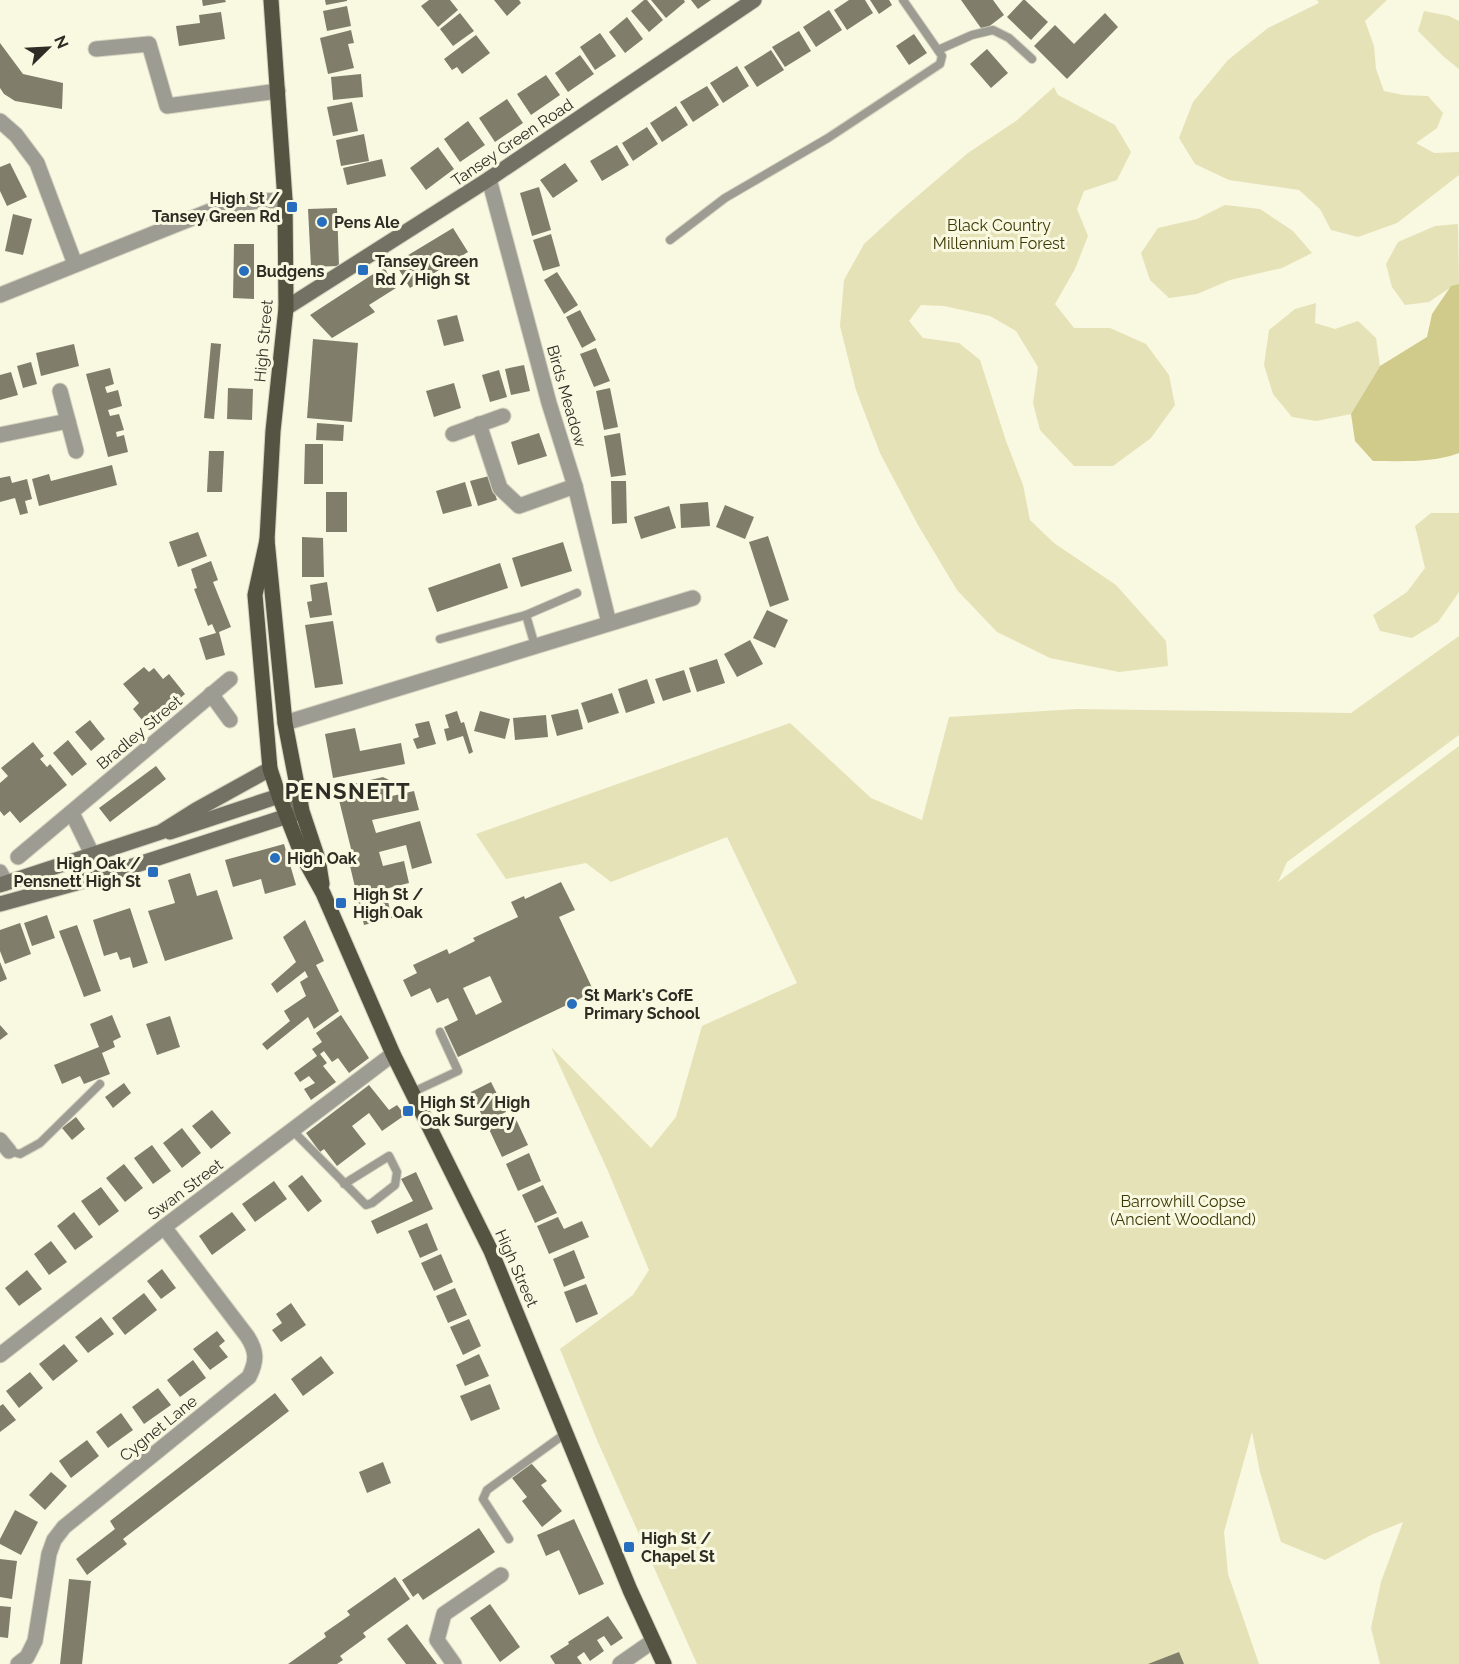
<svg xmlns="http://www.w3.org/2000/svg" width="1459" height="1664" font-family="Raleway,sans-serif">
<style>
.green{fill:#e5e2b7}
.water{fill:#d0cb8b}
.building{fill:#807e6a;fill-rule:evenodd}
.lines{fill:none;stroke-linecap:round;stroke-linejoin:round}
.lane-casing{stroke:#d4d3bf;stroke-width:10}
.street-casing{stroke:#d4d3bf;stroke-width:17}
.secondary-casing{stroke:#d4d3bf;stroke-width:17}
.primary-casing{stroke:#d4d3bf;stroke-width:17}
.lane{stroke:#9d9c93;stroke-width:8}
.street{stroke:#9d9c93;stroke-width:15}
.secondary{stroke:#727164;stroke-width:15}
.primary{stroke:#555443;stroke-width:15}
.poi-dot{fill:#276ebe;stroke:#f9f8e1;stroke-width:2}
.labels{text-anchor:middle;stroke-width:6;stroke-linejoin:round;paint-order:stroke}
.street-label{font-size:16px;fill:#2e2d25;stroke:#f9f8e1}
.poi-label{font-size:16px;font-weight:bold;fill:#2e2d25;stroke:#f9f8e1;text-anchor:start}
.park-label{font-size:16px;fill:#3c3803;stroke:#f9f8e1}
.district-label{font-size:22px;font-weight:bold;letter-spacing:1.5px;fill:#2e2d25;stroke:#f9f8e1}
</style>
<rect width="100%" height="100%" fill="#f9f8e1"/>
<g class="green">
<path d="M1317 0H1387L1365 21 1374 46 1376 69 1384 91 1403 95 1428 96 1443 113 1437 128 1416 143 1434 153 1459 152V175L1397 223 1358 237 1331 230 1320 209 1299 190 1229 180 1195 164 1179 138 1193 102 1228 60 1268 28 1319 3Z"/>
<path d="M1424 11 1449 16 1459 21V69L1443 56 1418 31Z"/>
<path d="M1054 87 1058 95 1115 125 1131 152 1117 180 1084 191 1077 209 1088 236 1075 269 1055 304 1074 328H1110L1146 344 1169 375 1175 405 1151 438 1113 466H1074L1040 430 1033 403 1038 367 1016 331 990 316 944 306 921 305 909 321 923 338 959 343 980 360 1006 441 1023 485 1030 520 1054 543 1116 585 1166 641 1168 666 1119 672 1050 658 997 632 957 590 918 525 880 453 856 390 840 326 844 280 864 244 900 211 968 153 1016 121Z"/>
<path d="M1225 205 1260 209 1293 231 1312 253 1282 268 1230 280 1197 294 1169 298 1150 280 1141 253 1158 228 1197 219Z"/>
<path d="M1458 224 1459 284 1451 287 1429 302 1405 305 1392 287 1386 264 1398 242 1435 226Z"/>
<path d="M1316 303 1315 323 1335 329 1358 321 1376 338 1380 366 1351 414 1316 421 1292 417 1273 394 1264 365 1269 330 1295 309Z"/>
<path d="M1431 513H1459V592L1438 622 1412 638 1380 631 1373 615 1407 592 1425 568 1415 526Z"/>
<path d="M1459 636V735L1287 862 1278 882 1459 746V1664H1380L1371 1628 1381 1582 1403 1522 1371 1535 1325 1560 1281 1542 1260 1472 1252 1432 1224 1532 1228 1574 1259 1664H697L597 1440 560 1349 633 1295 649 1270 608 1171 551 1047 651 1148 676 1117 702 1026 797 983 727 837 611 882 586 863 506 879 476 834 790 723 871 798 922 820 949 717 1077 709 1351 713Z"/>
</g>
<path class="water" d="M1459 284V453C1433 463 1401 461 1373 461L1355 441 1351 414 1380 366 1427 337 1432 314 1451 286Z"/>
<g class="building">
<path d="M202 0H225L226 2 203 6Z"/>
<path d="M325 0H347V1L326 5Z"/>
<path d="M429 0H450L458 10 438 27 421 6Z"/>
<path d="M494 0H519L521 3 507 16Z"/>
<path d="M644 0H647L663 20 649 32 631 11Z"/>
<path d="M651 0H684L685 2 666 18Z"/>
<path d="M691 0H711L698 9Z"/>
<path d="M849 0H865L873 13 847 30 834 10Z"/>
<path d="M870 0H889L892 5 879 14Z"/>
<path d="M961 0H993L1004 15 983 31Z"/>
<path d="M1023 0H1025L1048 22 1031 40 1007 17Z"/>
<path d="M347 6 351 26 327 31 323 11Z"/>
<path d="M829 10 842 30 816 47 803 27Z"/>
<path d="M221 12 225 39 179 46 176 26 200 23 199 15Z"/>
<path d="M460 13 474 31 453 46 440 29Z"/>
<path d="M1105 13 1118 27 1067 79 1034 46 1055 25 1074 44Z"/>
<path d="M627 17 643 39 625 53 609 32Z"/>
<path d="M351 30 354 43 348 44 354 68 328 74 320 38Z"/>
<path d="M799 31 811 51 785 67 772 47Z"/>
<path d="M600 33 616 56 595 70 580 47Z"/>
<path d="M914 34 927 53 909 65 896 46Z"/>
<path d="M476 35 490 53 462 74 457 67 452 70 444 59Z"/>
<path d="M0 43 23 74 63 83 62 109 15 101 4 94 0 88Z"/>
<path d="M987 49 1008 73 991 88 970 64Z"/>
<path d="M771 50 784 70 757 87 744 67Z"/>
<path d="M580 55 594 74 568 92 555 73Z"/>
<path d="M737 66 749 86 723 103 710 83Z"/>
<path d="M361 74 363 97 333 100 331 77Z"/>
<path d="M546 75 560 95 531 115 517 94Z"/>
<path d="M707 86 719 105 693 122 680 102Z"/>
<path d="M507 99 523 123 495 142 479 118Z"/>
<path d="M352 102 358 131 333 136 327 107Z"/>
<path d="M676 106 688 125 662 142 650 123Z"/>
<path d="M468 121 485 145 460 162 444 139Z"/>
<path d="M647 127 658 144 633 161 622 143Z"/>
<path d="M364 134 369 161 341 166 336 140Z"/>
<path d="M617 145 629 165 602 181 590 161Z"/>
<path d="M438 147 454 169 426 190 410 168Z"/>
<path d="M382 159 386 176 347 185 343 168Z"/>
<path d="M10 163 27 197 7 206 0 191V167Z"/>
<path d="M565 163 578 181 553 198 540 180Z"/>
<path d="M539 187 551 230 532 236 520 193Z"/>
<path d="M337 208 339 266 311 267 308 209Z"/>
<path d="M13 214 32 219 23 255 5 251Z"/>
<path d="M453 228 468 252 410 288 395 263Z"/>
<path d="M551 234 560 266 543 271 533 240Z"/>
<path d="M234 244H254V299L233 298Z"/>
<path d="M384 267 396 288 369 305 375 312 332 338 310 315Z"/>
<path d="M557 272 578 305 564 314 544 280Z"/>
<path d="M580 310 596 340 582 348 566 317Z"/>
<path d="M457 315 464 341 444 346 437 320Z"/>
<path d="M313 339 358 343 352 422 307 418Z"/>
<path d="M211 343 221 344 214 419 204 418Z"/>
<path d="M74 344 79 366 41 376 36 353Z"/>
<path d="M596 348 610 381 594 387 580 354Z"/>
<path d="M31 362 37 384 23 388 17 366Z"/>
<path d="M524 365 530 391 511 395 505 369Z"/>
<path d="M110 368 114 384 105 387 107 393 118 390 122 406 108 410 110 416 119 414 124 430 116 432 117 437 124 435 128 452 108 457 86 374Z"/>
<path d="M499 370 507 397 490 402 482 375Z"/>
<path d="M11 372 18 395 0 400V375Z"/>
<path d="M454 383 461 408 434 417 426 391Z"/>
<path d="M228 388 253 389 252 420 227 419Z"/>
<path d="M610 388 618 427 604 430 596 391Z"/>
<path d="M317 423 344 425 343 441 316 440Z"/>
<path d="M539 433 547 456 518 465 511 442Z"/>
<path d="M620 433 626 475 611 477 604 436Z"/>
<path d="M305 444H323V484H304Z"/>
<path d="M209 451H224L222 492H207Z"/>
<path d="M112 465 117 485 39 506 32 479 49 474 51 481Z"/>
<path d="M10 476 12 483 27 479 32 499 25 501 28 513 20 515 15 498 0 502V478Z"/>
<path d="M489 476 497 500 478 506 470 481Z"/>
<path d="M611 481H626L627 523 612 524Z"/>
<path d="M465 482 472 506 443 514 436 491Z"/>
<rect x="326" y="492" width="21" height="40"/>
<path d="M708 502 710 526 681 528 680 504Z"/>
<path d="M725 505 754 517 745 539 716 527Z"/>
<path d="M669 506 676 528 641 539 634 517Z"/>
<path d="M198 532 207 556 178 567 169 542Z"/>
<path d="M768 536 789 600 770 607 749 542Z"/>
<path d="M302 537 323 538 324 577H302Z"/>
<path d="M563 542 572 571 521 587 512 558Z"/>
<path d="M211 561 218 580 213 582 231 627 219 632 225 655 206 660 199 638 216 633 212 624 208 626 194 589 197 588 191 569Z"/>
<path d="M500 563 508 588 437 612 428 588Z"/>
<path d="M327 582 332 615 310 618 307 602 312 601 310 585Z"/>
<path d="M767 610 788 620 775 648 753 638Z"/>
<path d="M333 621 343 684 315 688 305 625Z"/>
<path d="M750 640 763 664 737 677 724 654Z"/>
<path d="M717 659 725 683 697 692 689 668Z"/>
<path d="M144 667 149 672 154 668 163 679 169 674 185 694 147 726 133 709 139 703 123 684Z"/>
<path d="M684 670 691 692 663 701 655 679Z"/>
<path d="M647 679 655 703 626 713 618 689Z"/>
<path d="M612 693 619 713 588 723 581 703Z"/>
<path d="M578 709 583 729 557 736 551 715Z"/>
<path d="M457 711 461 723 464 722 473 752 469 754 463 736 447 741 444 729 449 728 445 715Z"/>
<path d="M480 711 510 719 505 739 474 731Z"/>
<path d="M546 715 548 737 515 740 513 718Z"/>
<path d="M90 720 105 739 91 751 75 732Z"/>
<path d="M429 721 436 744 417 749 413 739 419 737 415 724Z"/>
<path d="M355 728 360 751 401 743 405 764 333 778 325 734Z"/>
<path d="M68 740 87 764 72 776 53 753Z"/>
<path d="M33 742 44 756 40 759 47 767 50 764 67 785 20 823 10 811 4 816 0 811V783L8 776 1 768Z"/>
<path d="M156 766 166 779 110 822 99 808Z"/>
<path d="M383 777 389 780 392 796 414 791 419 810 372 820 376 833 420 821 432 863 412 869 406 845 379 852 383 866 404 861 409 883 385 889 392 918 364 925 350 866 355 865 336 788Z"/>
<path d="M284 844 296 885 265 894 261 879 233 887 225 860Z"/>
<path d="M190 873 197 896 217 890 233 939 165 961 148 911 175 903 168 880Z"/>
<path d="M561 882 575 910 559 917 594 992 458 1057 444 1027 458 1020 448 998 437 1003 430 988 411 997 403 980 417 973 413 965 447 949 449 954 475 941 473 938 518 917 511 902 524 896 525 899ZM490 976 502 1002 476 1015 463 988Z"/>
<path d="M130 908 148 963 133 968 130 957 120 960 117 952 104 956 93 920Z"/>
<path d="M47 915 55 938 32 946 24 923Z"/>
<path d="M305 920 324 961 316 965 339 1011 314 1029 308 1017 267 1050 262 1044 290 1021 284 1011 306 996 300 982 308 977 305 971 277 993 271 984 296 962 283 937Z"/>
<path d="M20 923 31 954 5 964 0 951V930Z"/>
<path d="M77 925 101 991 84 997 59 931Z"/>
<path d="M0 962 7 979 0 982Z"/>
<path d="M112 1015 121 1037 113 1041 115 1047 102 1053 110 1074 84 1084 80 1076 62 1084 54 1065 99 1047 90 1024Z"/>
<path d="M341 1015 369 1058 349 1073 338 1058 332 1062 324 1051 320 1054 327 1063 323 1066 336 1082 311 1100 304 1089 315 1083 309 1076 300 1082 294 1073 317 1056 312 1049 322 1042 316 1033Z"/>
<path d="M170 1016 180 1047 157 1055 146 1024Z"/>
<path d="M0 1025 8 1034 0 1040Z"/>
<path d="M491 1082 506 1112 485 1122 471 1092Z"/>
<path d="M124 1083 131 1093 113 1108 105 1097Z"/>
<path d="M369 1085 389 1110 397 1105 405 1115 382 1131 369 1113 352 1126 366 1144 337 1166 324 1149 320 1152 306 1133Z"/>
<path d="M212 1110 231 1133 211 1149 192 1126Z"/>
<path d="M514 1115 528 1145 502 1157 488 1127Z"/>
<path d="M76 1117 85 1129 72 1140 62 1128Z"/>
<path d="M182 1128 201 1153 182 1168 163 1143Z"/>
<path d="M152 1145 171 1171 153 1184 134 1158Z"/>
<path d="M529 1153 541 1181 518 1191 506 1164Z"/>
<path d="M124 1164 143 1188 125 1202 106 1178Z"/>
<path d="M416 1172 433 1209 377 1234 371 1221 413 1201 401 1179Z"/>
<path d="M302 1175 322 1201 308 1212 288 1186Z"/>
<path d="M274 1181 287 1199 255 1222 242 1204Z"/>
<path d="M543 1185 557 1213 535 1223 522 1195Z"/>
<path d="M101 1187 119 1211 99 1226 81 1201Z"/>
<path d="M74 1212 93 1237 75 1250 57 1226Z"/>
<path d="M232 1212 246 1230 212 1255 199 1236Z"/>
<path d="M558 1217 564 1229 582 1221 589 1237 549 1254 537 1226Z"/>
<path d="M427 1223 438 1250 420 1258 408 1231Z"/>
<path d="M51 1241 67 1262 49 1275 34 1254Z"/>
<path d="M574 1250 585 1278 564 1287 553 1259Z"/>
<path d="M441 1254 453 1282 434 1291 421 1263Z"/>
<path d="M162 1269 176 1288 161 1299 147 1281Z"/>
<path d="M27 1270 42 1289 19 1306 5 1288Z"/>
<path d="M586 1284 598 1314 576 1323 564 1292Z"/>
<path d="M455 1288 467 1315 448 1323 436 1296Z"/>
<path d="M144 1293 157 1310 125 1335 112 1318Z"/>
<path d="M291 1303 306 1325 281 1342 272 1330 282 1323 276 1314Z"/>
<path d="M101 1317 114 1334 88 1353 75 1337Z"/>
<path d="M469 1319 481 1346 463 1355 450 1327Z"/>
<path d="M217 1331 225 1341 219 1346 228 1357 210 1370 193 1349Z"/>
<path d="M64 1344 78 1361 53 1381 39 1364Z"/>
<path d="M479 1354 489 1376 465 1386 456 1365Z"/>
<path d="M321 1356 334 1373 303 1396 291 1379Z"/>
<path d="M193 1360 206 1378 180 1397 167 1380Z"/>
<path d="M30 1372 43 1388 19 1408 6 1391Z"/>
<path d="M490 1384 500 1409 471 1421 460 1396Z"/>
<path d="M158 1388 171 1405 144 1424 132 1407Z"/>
<path d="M275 1393 289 1411 123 1539 127 1544 87 1575 76 1559 115 1529 110 1521Z"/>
<path d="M3 1404 16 1420 0 1432V1406Z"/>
<path d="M121 1413 133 1430 108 1448 96 1432Z"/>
<path d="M87 1440 99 1456 71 1478 59 1461Z"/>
<path d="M383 1462 391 1483 367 1493 359 1472Z"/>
<path d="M531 1463 547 1481 541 1485 562 1511 542 1527 522 1501 527 1497 512 1478Z"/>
<path d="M51 1472 67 1486 45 1510 29 1495Z"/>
<path d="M15 1510 38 1522 21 1555 0 1544V1539Z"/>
<path d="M574 1519 604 1584 579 1595 559 1550 546 1556 537 1535Z"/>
<path d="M479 1528 495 1552 423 1600 418 1593 413 1597 402 1580Z"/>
<path d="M0 1559 17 1561 12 1599 0 1597Z"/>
<path d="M395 1577 410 1599 363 1633 366 1637 340 1656 343 1660 337 1664H288L326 1637 324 1633 350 1615 347 1611Z"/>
<path d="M69 1579 91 1581 82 1664H60Z"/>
<path d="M490 1604 520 1647 500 1662 470 1618Z"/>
<path d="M0 1606 11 1607 8 1638 0 1637Z"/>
<path d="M608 1616 623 1638 611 1646 604 1636 597 1640 604 1651 590 1661 584 1652 577 1657 582 1664H555L550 1656 569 1644 568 1642Z"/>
<path d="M407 1624 437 1664H406L387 1639Z"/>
<path d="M1179 1652 1184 1664H1148Z"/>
</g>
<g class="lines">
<g class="lane-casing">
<g id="lane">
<path d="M938 50 972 35 993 30 1009 38 1032 59"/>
<path d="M670 240 725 198 828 138 940 64 942 56 903 0"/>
<path d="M526 615 577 593"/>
<path d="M440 639 526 615 535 646"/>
<path d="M413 1092 458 1071 440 1032"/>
<path d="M292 1130 366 1205 372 1203 395 1185 397 1172 389 1156 344 1184"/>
<path d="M9 1151 20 1154 40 1143 100 1084"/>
<path d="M509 1539 483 1499 487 1490 566 1433"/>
</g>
</g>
<g class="street-casing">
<g id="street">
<path d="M96 49 149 44 167 106 278 91"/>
<path d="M0 121 16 135 37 163 75 264"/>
<path d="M489 179 549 403 575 486 609 623"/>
<path d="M0 295 220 207 259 201 285 200"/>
<path d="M60 391 76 451"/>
<path d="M479 424 500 488 519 506 575 486"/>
<path d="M453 434 503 416"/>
<path d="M0 435 68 421"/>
<path d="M211 694 230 720"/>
<path d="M285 723 693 598"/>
<path d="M72 813 92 854"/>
<path d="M18 857 230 679"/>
<path d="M0 872 6 883"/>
<path d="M0 1140 9 1151"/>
<path d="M0 1355 164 1227 393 1054"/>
<path d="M18 1664 27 1657 35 1641 49 1554 54 1540 64 1527 249 1377C257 1361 257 1351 247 1336L164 1227"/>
<path d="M454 1664 437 1640 444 1614 501 1575"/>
<path d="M620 1664 653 1641"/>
</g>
</g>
<g class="secondary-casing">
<g id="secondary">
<path d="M286 308 489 179 754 0"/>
<path d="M170 832 279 796 301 801"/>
<path d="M0 885 161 832 196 810 270 769"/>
<path d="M0 904 102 876 300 812"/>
</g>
</g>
<g class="primary-casing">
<g id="primary">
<path d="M271 0 285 200 286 308 273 431 267 540 285 723 302 811 318 859 322 884"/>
<path d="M267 540 255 595 270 769 279 796 302 855 323 893 393 1054 491 1251 630 1590 664 1664"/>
</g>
</g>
<use href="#lane" class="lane"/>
<use href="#street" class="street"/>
<use href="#secondary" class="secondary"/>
<use href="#primary" class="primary"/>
</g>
<g class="poi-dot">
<rect x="286" y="201" width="12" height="12" rx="3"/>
<circle cx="322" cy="222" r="6"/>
<rect x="357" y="264" width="12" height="12" rx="3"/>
<circle cx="244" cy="271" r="6"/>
<circle cx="275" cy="858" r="6"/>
<rect x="147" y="866" width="12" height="12" rx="3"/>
<rect x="335" y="897" width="12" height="12" rx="3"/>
<circle cx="572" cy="1004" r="6"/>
<rect x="402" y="1105" width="12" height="12" rx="3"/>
<rect x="623" y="1541" width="12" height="12" rx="3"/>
</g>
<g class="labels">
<g class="street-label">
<text transform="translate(512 142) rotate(-34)" y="6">Tansey Green Road</text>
<text transform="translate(263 341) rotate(-85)" y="6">High Street</text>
<text transform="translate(567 396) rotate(74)" y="6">Birds Meadow</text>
<text transform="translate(139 732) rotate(-40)" y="6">Bradley Street</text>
<text transform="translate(185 1189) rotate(-37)" y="6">Swan Street</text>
<text transform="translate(517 1268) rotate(66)" y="6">High Street</text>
<text transform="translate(158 1428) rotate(-39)" y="6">Cygnet Lane</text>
</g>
<g class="poi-label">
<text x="280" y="204" text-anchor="end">High St /<tspan x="280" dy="18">Tansey Green Rd</tspan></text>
<text x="334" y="228">Pens Ale</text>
<text x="375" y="267">Tansey Green<tspan x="375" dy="18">Rd / High St</tspan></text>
<text x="256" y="277">Budgens</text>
<text x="287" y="864">High Oak</text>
<text x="141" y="869" text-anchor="end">High Oak /<tspan x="141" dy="18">Pensnett High St</tspan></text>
<text x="353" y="900">High St /<tspan x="353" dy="18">High Oak</tspan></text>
<text x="584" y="1001">St Mark's CofE<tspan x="584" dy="18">Primary School</tspan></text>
<text x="420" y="1108">High St / High<tspan x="420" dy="18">Oak Surgery</tspan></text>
<text x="641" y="1544">High St /<tspan x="641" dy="18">Chapel St</tspan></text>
</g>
<g class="park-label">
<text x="999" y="231">Black Country<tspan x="999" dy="18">Millennium Forest</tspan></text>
<text x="1183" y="1207">Barrowhill Copse<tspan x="1183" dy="18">(Ancient Woodland)</tspan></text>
</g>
<g class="district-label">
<text x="348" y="799">PENSNETT</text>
</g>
</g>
<g transform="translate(48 48) rotate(66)" stroke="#f9f8e1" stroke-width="4.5" paint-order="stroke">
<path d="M0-4.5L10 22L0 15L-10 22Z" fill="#2e2d25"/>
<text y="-9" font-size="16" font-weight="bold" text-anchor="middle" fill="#2e2d25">N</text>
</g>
</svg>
